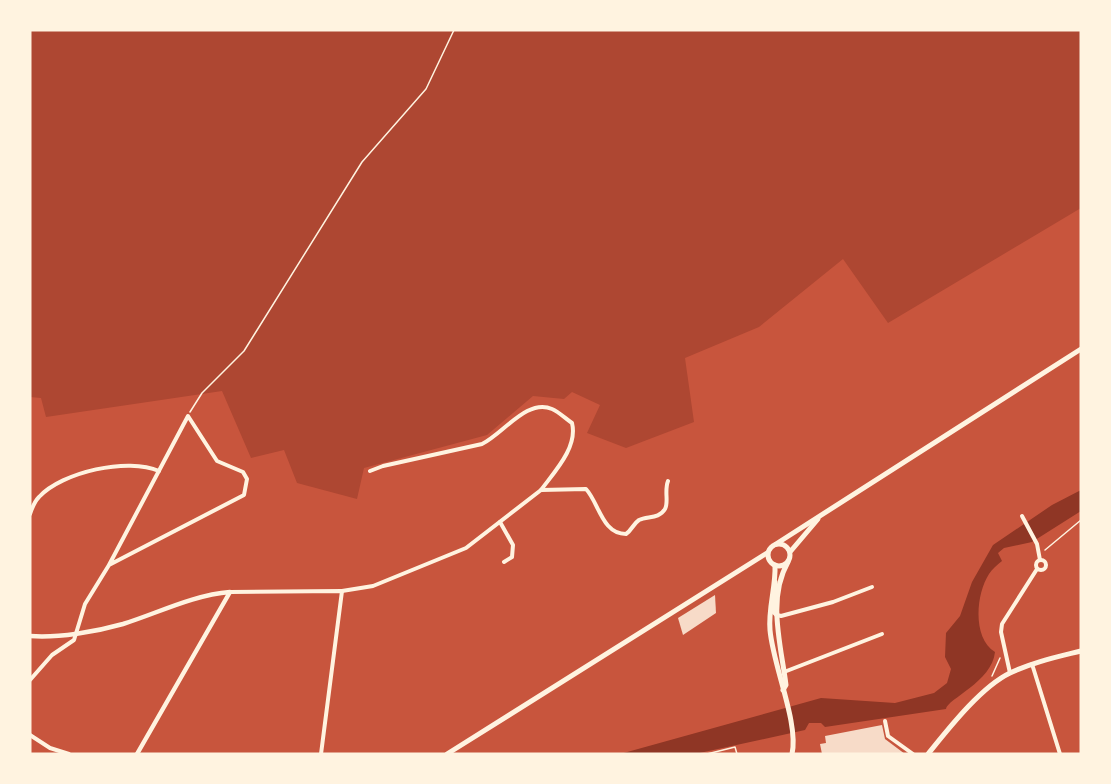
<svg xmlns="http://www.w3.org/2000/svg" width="1111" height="784" font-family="'DM Sans',sans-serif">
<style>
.green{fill:#ae4732}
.water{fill:#8f3625}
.building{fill:#f7dbc8}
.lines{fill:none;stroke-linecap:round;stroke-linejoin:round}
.path{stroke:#fff3e0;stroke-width:1.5}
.minor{stroke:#fff3e0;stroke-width:4}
.tertiary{stroke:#fff3e0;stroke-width:4.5}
.secondary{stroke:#fff3e0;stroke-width:5}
</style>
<rect width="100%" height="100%" fill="#c8553d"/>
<path class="green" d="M30 30H1081V208L888 323 843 259 759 327 685 358 694 422 626 448 587 433 600 405 572 392 564 399 533 396 487 435 364 468 357 499 297 483 284 450 251 458 222 391 46 417 41 398 30 397Z"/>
<path class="water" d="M1081 490V511L1032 542 1004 548 998 553 1002 561C997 565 992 569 989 574 976 594 972 638 995 652 992 682 947 699 946 709L825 727 821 723H809L805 730 695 754H620L821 698 895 703 934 693 947 683 951 669 945 657 946 633 960 616 972 582 993 545 1052 505Z"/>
<g class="building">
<path d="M715 595 716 613 683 635 678 618Z"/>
<path d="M882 725 885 739 905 754H822L820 744 826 743 825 736Z"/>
</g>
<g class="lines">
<g class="path">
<path d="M190 412 202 393 244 351 362 162 426 89 454 30"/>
<path d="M1045 550 1081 520"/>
<path d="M992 676 1000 658"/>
<path d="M707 754 735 747 737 754"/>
</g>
<g class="minor">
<path d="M370 471 383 466 482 444C503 434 527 398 552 409 559 412 566 419 572 423 578 447 555 471 541 490"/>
<path d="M30 514C32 508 34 502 39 497 62 472 128 457 159 471"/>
<path d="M1022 516 1037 544 1040 560"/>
<path d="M500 522 513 545 512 557 504 562"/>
<circle cx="1041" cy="565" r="5"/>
<path d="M342 591 373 586 466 548 541 490 586 489C599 503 602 534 626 534 632 530 633 524 639 520 648 516 659 519 665 509 669 502 664 491 668 481"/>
<path d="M230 592 342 591 321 754"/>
<path d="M777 615 781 616 833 602 872 587"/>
<path d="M1032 664 1060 754"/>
<path d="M784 672 882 634"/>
<path d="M1010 673 1001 632 1002 624 1037 569"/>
<path d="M30 680 52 655 74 640 85 604 109 565 188 416 217 461 243 472 247 479 244 495 109 565"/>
<path d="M885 721 888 736 913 754"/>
<path d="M30 735 50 748 69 754"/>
</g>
<path class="tertiary" d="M30 636C59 638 95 632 123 624 158 613 193 595 230 592L137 754"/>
<g class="secondary">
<circle cx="779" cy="555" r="11"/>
<path d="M776 544 1081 349"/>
<path d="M790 552 818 519"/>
<path d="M775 565C776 587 768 608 770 630 773 666 799 723 792 754"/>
<path d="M775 582 773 611 777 615"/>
<path d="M783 690 786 685C781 645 767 599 788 562"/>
<path d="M447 754 767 553"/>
<path d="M928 754C949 728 981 687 1010 673 1033 662 1057 657 1081 651"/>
</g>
</g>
<rect width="1111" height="784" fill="none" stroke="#fff3e0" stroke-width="63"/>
</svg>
